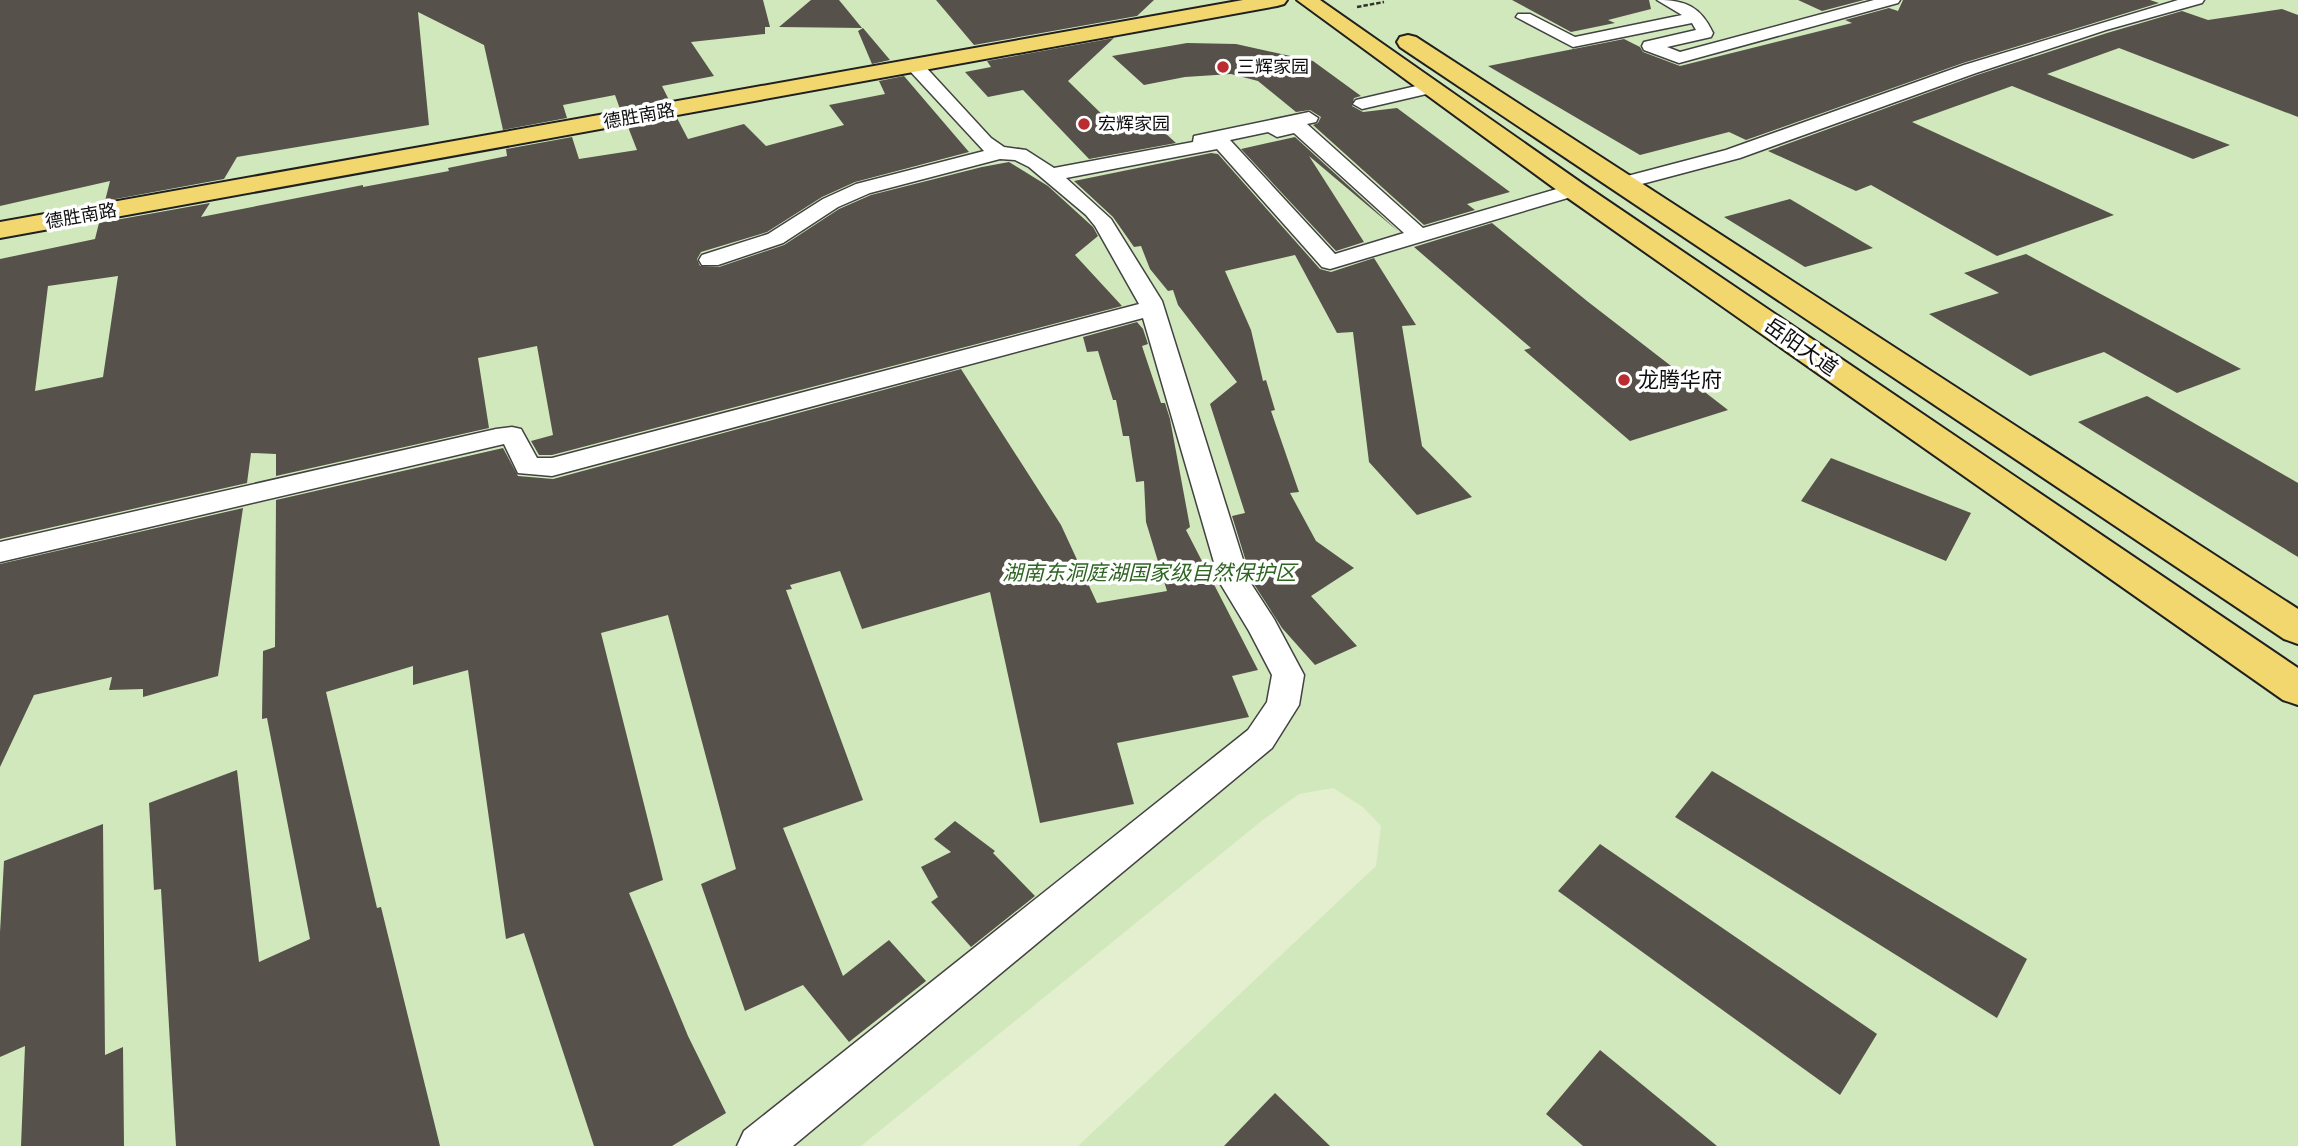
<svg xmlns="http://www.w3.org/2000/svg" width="2298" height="1146" font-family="'Times New Roman','Noto Sans SC',serif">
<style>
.green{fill:#d1e8bc}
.pitch{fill:#e3efce}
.building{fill:#57514c;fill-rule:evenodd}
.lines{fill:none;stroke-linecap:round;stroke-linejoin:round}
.minor-casing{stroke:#424242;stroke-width:3}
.primary-casing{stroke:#202020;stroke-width:4}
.path{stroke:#313131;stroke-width:2.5;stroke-dasharray:4.5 2;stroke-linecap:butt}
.minor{fill:#fff;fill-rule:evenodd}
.primary{fill:#f2d66e;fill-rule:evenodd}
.poi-dot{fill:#ba2c2f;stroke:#fff;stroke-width:2.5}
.labels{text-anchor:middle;stroke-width:7;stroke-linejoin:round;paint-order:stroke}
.far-poi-label{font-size:18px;fill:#0f0f0f;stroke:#fff;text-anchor:start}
.far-street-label{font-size:18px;fill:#0f0f0f;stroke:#fff}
.street-label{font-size:21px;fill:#0f0f0f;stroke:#fff}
.poi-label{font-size:21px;fill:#0f0f0f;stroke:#fff;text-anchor:start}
.park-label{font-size:21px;font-style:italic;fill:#2d6521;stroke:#fff}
</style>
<rect width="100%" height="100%" fill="#fefcf2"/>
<rect class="green" x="0" y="0" width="2298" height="1146"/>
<path class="pitch" d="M1333 788 1363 807 1381 826 1376 866 1078 1146H861L1264 819 1299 794Z"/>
<g class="building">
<path d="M0 0H763L770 27H765V34L691 42 714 76 662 86 669 100 620 109 615 95 563 105 567 118 503 130 484 45 418 12 429 125 237 157 224 179 105 201 110 181 0 206Z"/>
<path d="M811 0H839L862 28 779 27Z"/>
<path d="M936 0H1154L1137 16 974 45Z"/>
<path d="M1512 0H1649L1651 9 1608 20 1615 23 1571 32Z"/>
<path d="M1798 0H1864L1822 11Z"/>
<path d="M1903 0H2150L2159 3 1963 63 1746 140 1729 132 1640 155 1488 66 1624 39 1640 47 1643 52 1680 66 1852 23 1845 20 1889 8 1898 11Z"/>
<path d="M2282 9 2298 15V117L2119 48 2047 74 2230 145 2193 159 2012 86 1912 122 2114 215 1997 256 1871 185 1856 191 1768 151 1977 75 2107 33 2182 11 2208 20Z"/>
<path d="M863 28 890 60 872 64 858 31Z"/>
<path d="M1114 38 1068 81 1116 128 1152 121 1176 143 1089 159 1023 90 988 97 965 72 991 67 987 61Z"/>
<path d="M1187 43 1236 44 1313 61 1361 96 1354 98 1352 106 1363 112 1397 108 1510 192 1467 204 1475 210 1424 225 1313 125 1318 123 1321 117 1310 110 1296 112 1258 81 1231 74 1185 77 1144 85 1112 56Z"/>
<path d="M904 76 969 152 855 182 822 197 767 232 701 252 697 259 700 266 719 267 784 245 839 209 871 195 982 167 1009 162 1048 186 1093 227 1098 236 1075 255 1122 306 552 455H539L531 441 553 435 537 346 478 358 489 428 276 476V454L251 453 247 483 0 539V259L95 239 99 223 210 203 201 217 363 185V187L449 171 448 168 507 156 506 149 572 137 579 159 637 150 628 127 677 118 688 139 744 124 766 146 844 125 829 105 885 94 879 81ZM118 276 103 377 35 391 48 286Z"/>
<path d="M1295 137 1399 232 1309 156 1364 242 1336 251 1241 149Z"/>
<path d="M1211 153 1218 154 1320 269 1331 272 1374 258 1416 325 1402 326 1422 446 1472 497 1417 515 1369 462 1353 332 1337 333 1295 255 1225 271 1251 330 1263 381 1266 380 1275 410 1271 411 1299 492 1290 493 1316 541 1354 568 1311 596 1357 646 1315 665 1282 628 1252 581 1232 516 1245 513 1210 404 1237 382 1178 305 1173 290 1168 291 1150 269 1141 246 1134 247 1113 217 1074 181Z"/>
<path d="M1790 199 1873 248 1805 267 1724 217Z"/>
<path d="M1492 223 1587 301 1728 410 1630 441 1524 350 1531 348 1414 247Z"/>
<path d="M2026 254 2241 369 2177 393 2104 352 2030 376 1929 314 1999 293 1964 273Z"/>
<path d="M1137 322 1143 329 1148 344 1142 346 1161 403H1165L1170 419 1190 527 1186 530 1258 670 1232 676 1249 717 1117 743 1134 804 1040 823 990 592 862 629 840 571 790 585 792 589 786 590 863 800 783 828 843 976 889 940 926 981 849 1042 803 985 745 1011 701 884 736 869 668 615 601 633 663 880 629 893 688 1036 726 1113 672 1146H594L524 933 506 939 468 670 413 685V666L326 692 377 908 381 907 440 1146H176L161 889 154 890 149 803 237 770 259 962 310 939 267 718 262 719 263 651 275 647 276 500 503 448 518 476 553 479 961 369 1061 525 1097 603 1167 591 1146 522 1144 481 1136 482 1129 436H1123L1116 400H1113L1098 351 1087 352 1083 337Z"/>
<path d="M2147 396 2298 483V557L2078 422Z"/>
<path d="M1831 458 1971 513 1946 561 1801 501Z"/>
<path d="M243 508 218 676 143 697V689L109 690 112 677 34 695 0 767V564Z"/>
<path d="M1712 771 2027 959 1997 1018 1675 817Z"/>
<path d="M955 821 995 851 993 853 1035 896 971 947 931 902 938 897 921 867 951 852 934 839Z"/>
<path d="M103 824 105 1055 123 1047 124 1146H21L25 1046 0 1057V932L4 861Z"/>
<path d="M1600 844 1877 1034 1840 1095 1558 891Z"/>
<path d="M1600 1050 1717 1146H1583L1546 1114Z"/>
<path d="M1275 1093 1330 1146H1224Z"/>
</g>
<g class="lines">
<g class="minor-casing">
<g id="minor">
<path d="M1657 0C1686 0 1701 7 1713 33L1711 37 1667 47 1680 52 1874 0H1900L1898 3 1679 63 1644 50 1642 46 1644 42 1696 30 1692 23 1573 47 1516 17 1518 14H1530L1575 37 1682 15Z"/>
<path d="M2178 0H2204L2202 3 2106 30 1976 73 1740 158 1623 189 1616 187 1613 183 1616 179 1726 150 1964 65Z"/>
<path d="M915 61 921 62 991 138 1004 147 1026 150 1054 168 1193 142 1194 136 1309 112 1318 118 1316 122 1307 124 1423 228 1574 184 1581 186 1584 190 1581 194 1330 269 1322 267 1217 149 1066 178 1111 219 1162 301 1250 582 1274 619 1304 675 1299 705 1272 748 793 1146H737L744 1131 1248 730 1267 702 1272 675 1249 631 1220 583 1143 318 552 476 518 473 504 444 0 562V542L496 429 512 427 521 429 537 458H552L1139 304 1095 226 1086 215 1029 167 1015 160 1000 159 870 193 838 207 783 243 718 265H702L699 260 702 255 768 234 823 199 856 184 984 151 909 70 906 66ZM1268 132 1277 137 1294 133 1404 233 1335 254 1230 140Z"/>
<path d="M1429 83 1438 88 1435 92 1362 109 1353 104 1356 100Z"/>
</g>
</g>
<g class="primary-casing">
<g id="primary">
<path d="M1243 0H1287L1284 4 1277 6 0 238V222Z"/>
<path d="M1297 0H1320L1583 184 2298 668V705L2283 700 1565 196Z"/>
<path d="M1408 35 1416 37 2298 609V644L2284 639 1400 47 1397 42 1400 37Z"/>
</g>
</g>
<path class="path" d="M1357 7 1384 2"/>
<use href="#minor" class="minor"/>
<use href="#primary" class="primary"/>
</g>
<g class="poi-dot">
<circle cx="1223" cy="67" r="7"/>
<circle cx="1084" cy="124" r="7"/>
<circle cx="1624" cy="380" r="7"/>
</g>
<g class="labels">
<g class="far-poi-label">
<text x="1237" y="73">三辉家园</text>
<text x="1098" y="130">宏辉家园</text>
</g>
<g class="far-street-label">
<text transform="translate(639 116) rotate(-10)" y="6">德胜南路</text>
<text transform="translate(81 216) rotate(-10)" y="6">德胜南路</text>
</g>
<g class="street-label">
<text transform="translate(1801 347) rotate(35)" y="7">岳阳大道</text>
</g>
<g class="poi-label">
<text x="1638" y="387">龙腾华府</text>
</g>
<g class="park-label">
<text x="1149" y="580">湖南东洞庭湖国家级自然保护区</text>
</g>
</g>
</svg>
